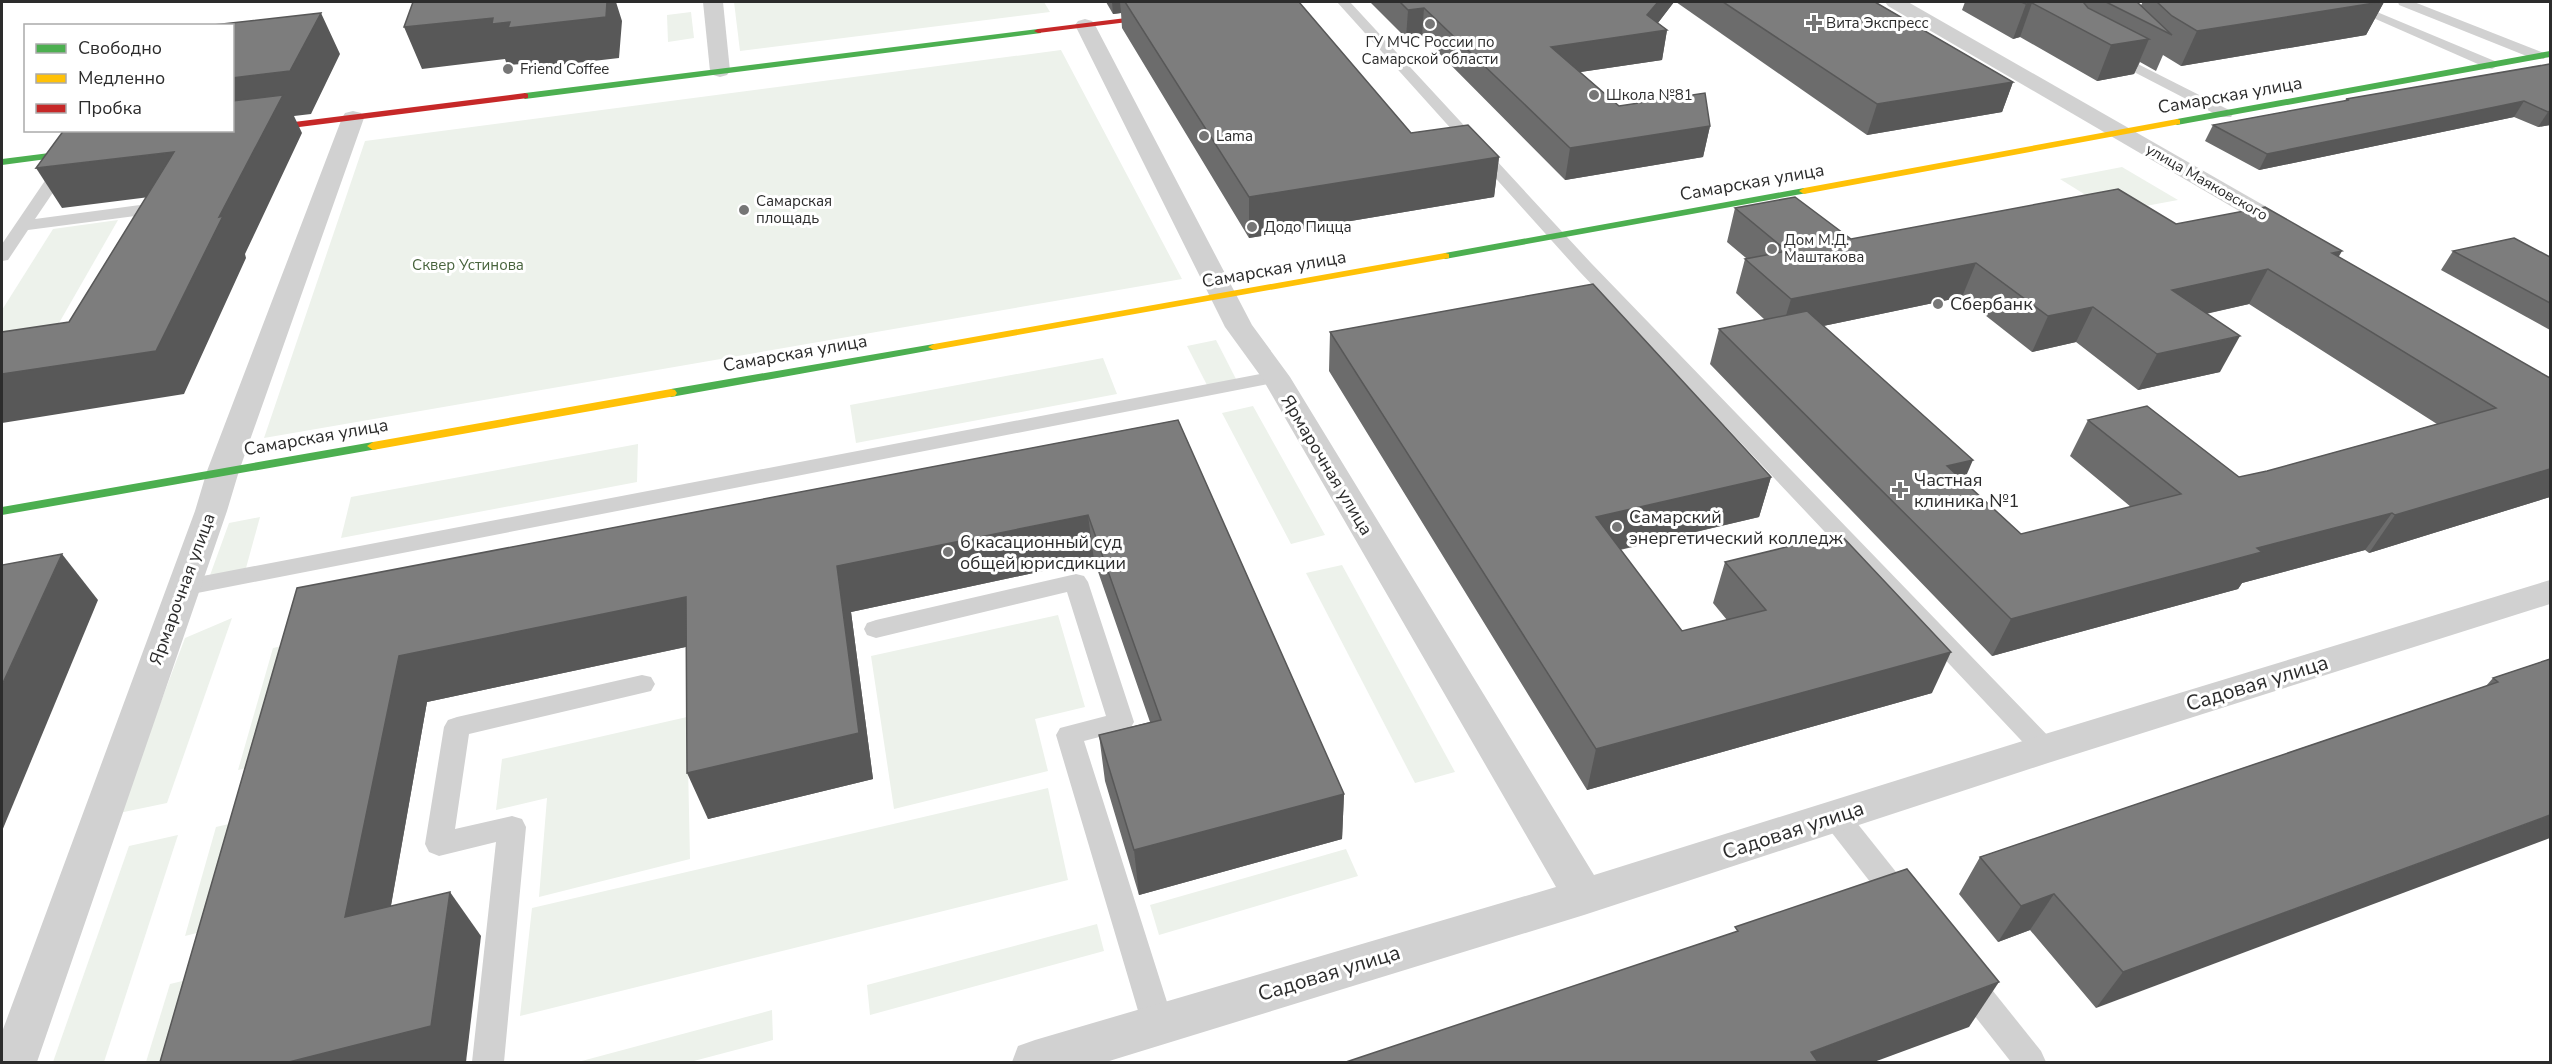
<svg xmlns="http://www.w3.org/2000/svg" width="2552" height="1064" font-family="'Nunito Sans',sans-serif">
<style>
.green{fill:#edf2eb}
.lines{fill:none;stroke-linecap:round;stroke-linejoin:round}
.lane{fill:#d1d1d1;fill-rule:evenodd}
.street{fill:#d1d1d1;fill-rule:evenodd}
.fast{fill:#4caf50;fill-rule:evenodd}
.slow{fill:#ffc107;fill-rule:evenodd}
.jam{fill:#c62828;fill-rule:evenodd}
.wall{fill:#6c6c6c;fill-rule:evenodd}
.shaded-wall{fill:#585858}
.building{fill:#7d7d7d;stroke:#585858;stroke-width:1.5}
.poi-dot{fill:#767676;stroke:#fff;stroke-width:2}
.labels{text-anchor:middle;stroke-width:6;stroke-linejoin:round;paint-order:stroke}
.far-poi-label{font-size:15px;fill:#2c2c2c;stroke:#fff;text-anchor:start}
.far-street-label{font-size:15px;fill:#2c2c2c;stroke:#fff}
.far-park-label{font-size:15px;fill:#48633d;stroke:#fff}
.street-label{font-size:18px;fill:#2c2c2c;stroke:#fff}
.poi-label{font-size:18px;fill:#2c2c2c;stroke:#fff;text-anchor:start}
.near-street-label{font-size:21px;fill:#2c2c2c;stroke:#fff}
</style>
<rect width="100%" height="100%" fill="#fff"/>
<g class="green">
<path d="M734 2H1044L1050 12 740 51Z"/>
<path d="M691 12 694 38 668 42 667 15Z"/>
<path d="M1061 50 1182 279 264 438 365 141Z"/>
<path d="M2122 167 2178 200 2113 212 2060 179Z"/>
<path d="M118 220 51 337 2 345V310L53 229Z"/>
<path d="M1216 340 1237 381 1208 387 1187 346Z"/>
<path d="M1103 358 1117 394 856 443 850 405Z"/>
<path d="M1253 406 1325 535 1291 544 1222 413Z"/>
<path d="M638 444 637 482 341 538 351 497Z"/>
<path d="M260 517 243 579 209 578 229 523Z"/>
<path d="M1342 565 1455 772 1415 783 1306 573Z"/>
<path d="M1058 615 1085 707 1035 719 1048 771 894 809 871 656Z"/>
<path d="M232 618 167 803 119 813 185 638Z"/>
<path d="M314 639 282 760 238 770 273 648Z"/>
<path d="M687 717 690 859 539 897 547 798 496 810 502 759Z"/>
<path d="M1048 788 1068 880 520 1016 532 908Z"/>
<path d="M271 814 244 921 185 936 216 827Z"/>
<path d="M178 835 104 1062H53L129 846Z"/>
<path d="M1346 849 1358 876 1159 935 1150 905Z"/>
<path d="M1097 924 1104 951 870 1015 867 985Z"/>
<path d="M228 970 203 1062H146L170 984Z"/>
<path d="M772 1010 773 1040 690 1062H578Z"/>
</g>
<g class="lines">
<g class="lane">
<path d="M1337 2H1350L1591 263 2054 742 2058 749 2054 756 2045 759 2036 756 1579 271Z"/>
<path d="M2337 2H2353L2497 62 2499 65 2492 69 2487 68Z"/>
<path d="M2398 2H2414L2544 53 2546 56 2544 59H2534L2399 5Z"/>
<path d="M2110 50 2231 111 2233 114 2231 117H2221L2105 57 2103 54 2105 51Z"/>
<path d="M65 158 73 163 35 219 155 203 163 208 156 222 150 223 144 222 142 218 143 215 28 230 8 260 2 261V244L59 160Z"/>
<path d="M1276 371 1283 373 1286 377 1283 381 182 596 174 594 170 588 174 582 182 580Z"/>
<path d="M1076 574 1084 576 1088 582 1134 722 1130 729 1084 741 1174 1024 1169 1034 1158 1039 1147 1034 1142 1024 1056 735 1060 728 1106 716 1067 592 876 638 867 635 864 629 867 623 876 620Z"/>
<path d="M642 675 651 677 655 684 651 691 469 734 455 829 512 816 522 819 526 827 504 1062H472L496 842 439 856 429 852 425 844 444 727 448 720 457 717Z"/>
<path d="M1835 805 1845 808 1912 892 1917 901 1912 910 1902 914 1892 910 1825 824 1821 816 1825 808Z"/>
<path d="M1966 967 1977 971 2041 1051 2046 1062H2011L1955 991 1951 981 1955 971Z"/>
</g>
<g class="street">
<path d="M703 2H723L730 71 727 75 720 77 713 75 710 71Z"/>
<path d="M1885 2H1908L2300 226 2304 231 2300 236 2291 239 2282 236 1888 6Z"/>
<path d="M1085 19 1092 21 1095 25 1252 325 1290 377 1594 875 2045 734 2550 580V604L2048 763 1584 915 1106 1062H1012L1018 1046 1035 1040 1556 887 1262 378 1225 327 1075 25 1078 21Z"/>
<path d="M353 111 361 113 364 118 239 471 227 511 37 1062H2V1032L195 511 207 471 342 118 345 113Z"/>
</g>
<g class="fast">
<path d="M1038 29H1041V33L525 99 521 96 525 93Z"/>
<path d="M2550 51V57L2177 125 2172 122 2177 119Z"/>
<path d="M89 148 94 151 92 153 2 165V159Z"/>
<path d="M1804 188 1809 191 1807 193 1445 259 1440 256 1445 253Z"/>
<path d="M934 344 940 347 938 349 671 397 665 393 671 389Z"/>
<path d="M373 442 379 446 377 449 2 515V507Z"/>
</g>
<g class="slow">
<path d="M2177 119 2180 120V124L1804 194 1799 191 1804 188Z"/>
<path d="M1445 253 1449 254V258L934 350 928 347 934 344Z"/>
<path d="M671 389 675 390 677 393 675 396 373 450 367 446 373 442Z"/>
</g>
<g class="jam">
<path d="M1166 13 1170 15 1169 17 1038 33 1034 31 1038 29Z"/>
<path d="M525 93 528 94V98L253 133 248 130 253 127Z"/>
</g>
</g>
<g class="wall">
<path d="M1106 2H1299L1411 133 1499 157 1494 197 1249 238 1122 28 1121 13 1113 14Z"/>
<path d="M1370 2H1674L1658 23 1667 30 1662 60 1580 72 1619 106 1710 126 1703 157 1565 180 1422 36 1406 38Z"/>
<path d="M1676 2H1875L2013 82 2002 112 1867 135Z"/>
<path d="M1965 2H2141L2138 3 2141 5 2143 2H2384L2366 35 2181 66 2163 55 2156 71 2140 62 2134 74 2097 81 2020 37 2013 39 1962 10Z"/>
<path d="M2550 64V125L2538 127 2514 117 2259 170 2205 141 2213 125 2345 101 2346 99Z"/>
<path d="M1735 208 1851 239 2176 224 2339 257 2550 378V497L2369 553 2365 550 2242 583 2238 589 1992 656 1710 364 1719 329 1765 320 1736 293 1745 259 1746 258 1727 242ZM1962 297 2032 352 2076 342 2138 390 2220 372 2206 314 2249 304 2437 424 2267 471 2239 477 2088 420 2070 456 2131 507 2021 534 1964 482 1823 326Z"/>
<path d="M2453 251 2550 257V330L2441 270Z"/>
<path d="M1330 332 1771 477 1759 517 1620 550 1682 631 1727 620 1713 603 1725 562 1932 693 1587 790 1329 371Z"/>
<path d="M1178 420 1344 794 1342 839 1139 895 1105 781 1099 735 1150 722 1094 560 851 612 873 779 708 819 686 647 427 702 391 906 481 936 160 1062 297 588Z"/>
<path d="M2550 659 2096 1008 2030 930 1998 942 1959 894 1980 857 2486 686 2493 678Z"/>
</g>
<g class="shaded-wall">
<path d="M607 2H616L622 21 619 58 524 69 522 64 507 65 505 59 422 69 404 27Z"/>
<path d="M1112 2H1120L1121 13 1113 14Z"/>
<path d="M1658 2H1674L1650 33 1667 30 1662 60 1547 77 1551 47 1647 15Z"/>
<path d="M2381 2H2384L2366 35 2181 66 2197 31Z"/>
<path d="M2032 3 2020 37 2013 39 2026 4Z"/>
<path d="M1424 8 1422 36 1406 38 1408 10Z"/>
<path d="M321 13 340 54 311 114 294 116 302 133 245 254 246 258 184 394 2 423V374L219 217 232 124V78Z"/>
<path d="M2149 39 2134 74 2097 81 2111 45Z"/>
<path d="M2013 82 2002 112 1867 135 1877 104Z"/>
<path d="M2524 101 2514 117 2259 170 2267 154Z"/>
<path d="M2550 111V125L2538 127 2548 112Z"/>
<path d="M1710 126 1703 157 1565 180 1570 148Z"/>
<path d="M174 152 197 191 62 208 36 168Z"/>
<path d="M1499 157 1494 197 1249 238V197Z"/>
<path d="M2342 251 2322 286 2332 253Z"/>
<path d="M1976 263 1962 297 1780 335 1791 299Z"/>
<path d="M2268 269 2249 304 2154 325 2172 290Z"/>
<path d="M2093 307 2076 342 2032 352 2048 316Z"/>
<path d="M2240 336 2220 372 2138 390 2157 354Z"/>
<path d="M1973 460 1957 497 1947 466Z"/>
<path d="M2550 469V497L2369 553 2395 515Z"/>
<path d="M1771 477 1759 517 1587 557 1596 517Z"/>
<path d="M2392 513 2365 550 2242 583 2238 589 1992 656 2011 619 2257 548Z"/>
<path d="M1088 515 1094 560 851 612 873 779 708 819 687 773 837 566Z"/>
<path d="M62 554 98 600 2 831V685Z"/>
<path d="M686 597 704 643 427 702 381 961 345 917 399 656Z"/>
<path d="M1951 652 1932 693 1587 790 1596 749Z"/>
<path d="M1344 794 1342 839 1139 895 1134 850Z"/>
<path d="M2550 815V838L2096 1008 2123 972Z"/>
<path d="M450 892 481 936 466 1062H289Z"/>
<path d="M2054 894 2030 930 1998 942 2021 906Z"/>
<path d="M1999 982 1969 1027 1874 1062H1805L1811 1052Z"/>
</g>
<g class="building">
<path d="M413 2H607L606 17 508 28 510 22 492 24 493 18 404 27Z"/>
<path d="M1125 2H1299L1411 133 1468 125 1499 157 1249 197Z"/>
<path d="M1400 2H1658L1647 15 1667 30 1551 47 1619 106 1705 93 1710 126 1570 148 1424 8 1408 10Z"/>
<path d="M1723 2H1875L2013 82 1877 104Z"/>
<path d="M2021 2H2085L2084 3 2088 8 2149 39 2111 45 2032 3 2026 4Z"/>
<path d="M2106 2H2137L2172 35Z"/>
<path d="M2157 2H2381L2197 31 2172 16Z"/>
<path d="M321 13 290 71 232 78V26H204Z"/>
<path d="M2550 64V111L2548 112 2524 101 2267 154 2213 125 2349 100 2346 99Z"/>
<path d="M283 95 219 217 223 216 156 351 2 374V332L69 322 174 152 36 168 64 130H232V101Z"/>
<path d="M2118 189 2176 224 2265 207 2342 251 2332 253 2550 378V469L2395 515 2392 513 2257 548 2262 552 2011 619 1719 329 1807 311 1973 460 1947 466 2021 534 2181 494 2088 420 2147 406 2239 477 2267 471 2496 408 2268 269 2172 290 2240 336 2157 354 2093 307 2048 316 1976 263 1791 299 1745 259 1787 251 1735 208 1795 197 1851 239Z"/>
<path d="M2514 238 2550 257V303L2453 251Z"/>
<path d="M1593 284 1771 477 1596 517 1682 631 1766 610 1725 562 1840 534 1951 652 1596 749 1330 332Z"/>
<path d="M1178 420 1344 794 1134 850 1099 735 1161 720 1088 515 837 566 859 733 687 773 686 597 399 656 345 917 450 892 431 1026 289 1062H160L297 588Z"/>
<path d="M62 554 2 685V565Z"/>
<path d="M2550 659V815L2123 972 2054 894 2021 906 1980 857 2498 682 2493 678Z"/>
<path d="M1907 869 1999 982 1811 1052 1818 1062H1346L1738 931 1735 927Z"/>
</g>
<g class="poi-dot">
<path d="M1811 14h6v6h6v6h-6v6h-6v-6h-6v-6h6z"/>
<circle cx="1430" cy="24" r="6"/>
<circle cx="508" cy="69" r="6"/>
<circle cx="1594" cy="95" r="6"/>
<circle cx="1204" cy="136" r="6"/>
<circle cx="744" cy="210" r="6"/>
<circle cx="1252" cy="227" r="6"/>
<circle cx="1772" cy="249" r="6"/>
<circle cx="1938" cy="304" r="6"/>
<path d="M1897 481h6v6h6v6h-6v6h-6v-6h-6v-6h6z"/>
<circle cx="1617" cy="527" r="6"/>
<circle cx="948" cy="552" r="6"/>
</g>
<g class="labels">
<g class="far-poi-label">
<text x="1826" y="28">Вита Экспресс</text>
<text x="1430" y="47" text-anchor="middle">ГУ МЧС России по<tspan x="1430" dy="17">Самарской области</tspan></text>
<text x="520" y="74">Friend Coffee</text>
<text x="1606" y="100">Школа №81</text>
<text x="1216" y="141">Lama</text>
<text x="756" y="206">Самарская<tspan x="756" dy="17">площадь</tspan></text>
<text x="1264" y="232">Додо Пицца</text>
<text x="1784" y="245">Дом М.Д.<tspan x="1784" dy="17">Маштакова</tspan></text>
</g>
<g class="far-street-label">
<text transform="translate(2207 182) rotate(30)" y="5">улица Маяковского</text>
</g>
<g class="far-park-label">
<text x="468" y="270">Сквер Устинова</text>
</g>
<g class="street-label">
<text transform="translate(2230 95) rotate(-10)" y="6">Самарская улица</text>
<text transform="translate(1752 182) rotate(-10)" y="6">Самарская улица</text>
<text transform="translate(1274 269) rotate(-10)" y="6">Самарская улица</text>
<text transform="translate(795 353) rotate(-10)" y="6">Самарская улица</text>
<text transform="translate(316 437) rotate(-10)" y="6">Самарская улица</text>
<text transform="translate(1327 465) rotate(59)" y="6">Ярмарочная улица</text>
<text transform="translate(182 589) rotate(-70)" y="6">Ярмарочная улица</text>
</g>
<g class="poi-label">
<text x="1950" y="310">Сбербанк</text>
<text x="1914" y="486">Частная<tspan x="1914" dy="21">клиника №1</tspan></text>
<text x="1629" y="523">Самарский<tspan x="1629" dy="21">энергетический колледж</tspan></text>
<text x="960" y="548">6 касационный суд<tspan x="960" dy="21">общей юрисдикции</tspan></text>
</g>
<g class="near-street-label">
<text transform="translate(2257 683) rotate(-17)" y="7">Садовая улица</text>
<text transform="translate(1793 830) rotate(-18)" y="7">Садовая улица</text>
<text transform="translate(1329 973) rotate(-17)" y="7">Садовая улица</text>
</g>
</g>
<rect width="2552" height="1064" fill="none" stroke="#2c2c2c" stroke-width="6"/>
<rect x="24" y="24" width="210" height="108" fill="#ffffff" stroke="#ababab" stroke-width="1.5"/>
<rect x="36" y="44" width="30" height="9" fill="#4caf50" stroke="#ababab" stroke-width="1.5"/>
<text x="78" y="54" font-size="18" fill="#2c2c2c">Свободно</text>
<rect x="36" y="74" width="30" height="9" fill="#ffc107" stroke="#ababab" stroke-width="1.5"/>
<text x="78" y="84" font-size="18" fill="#2c2c2c">Медленно</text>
<rect x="36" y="104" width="30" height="9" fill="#c62828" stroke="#ababab" stroke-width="1.5"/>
<text x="78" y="114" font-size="18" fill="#2c2c2c">Пробка</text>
</svg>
